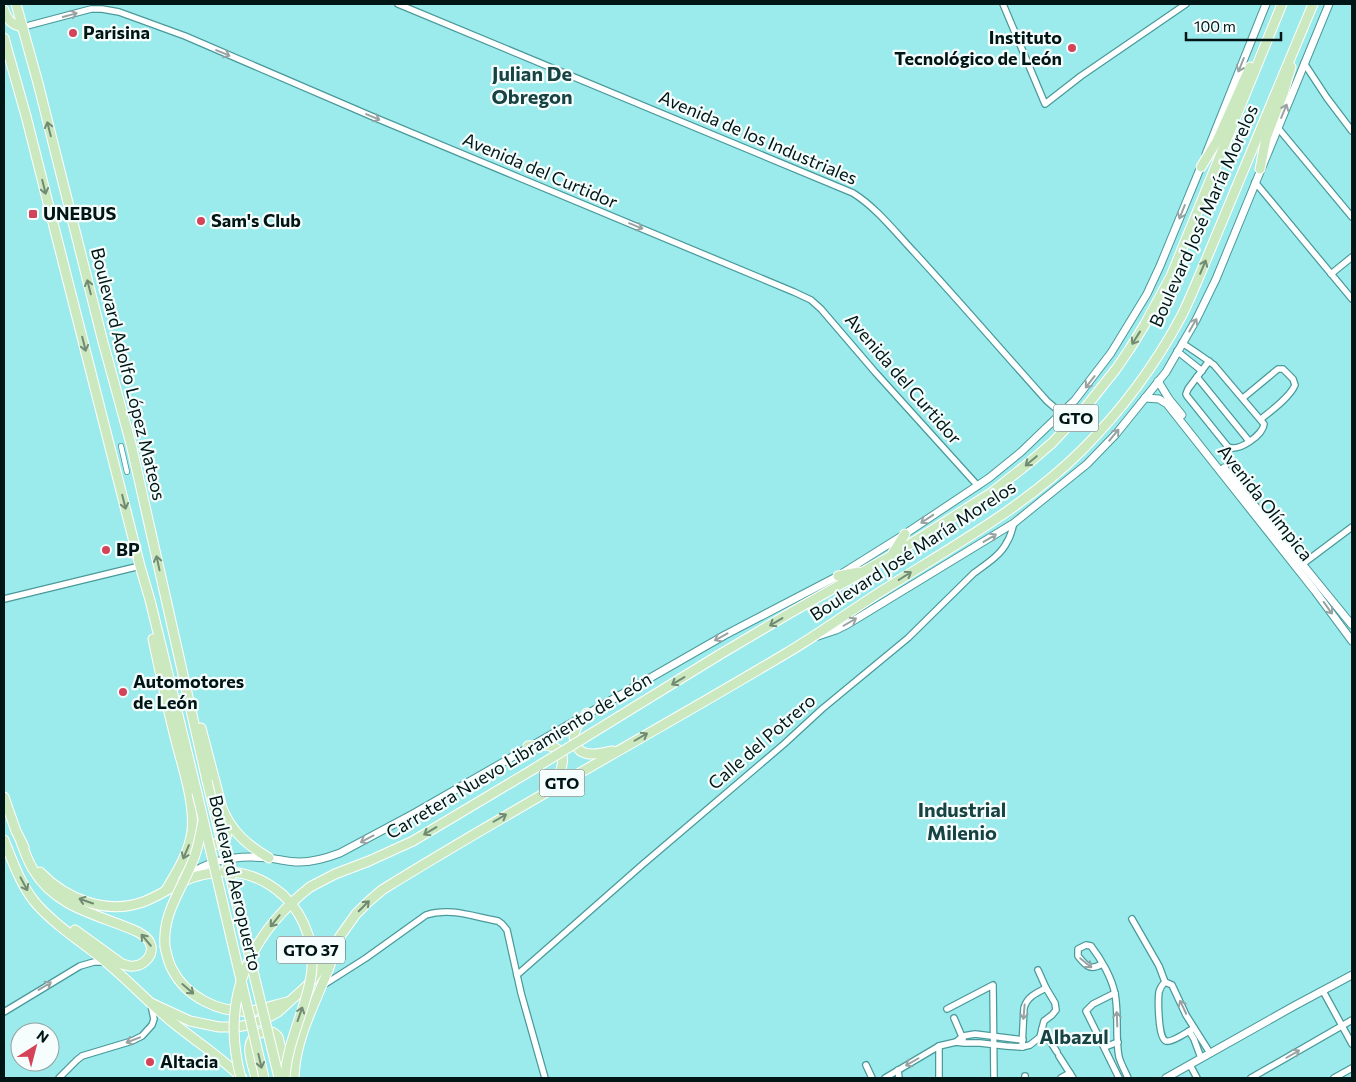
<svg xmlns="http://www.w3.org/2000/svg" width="1356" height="1082" font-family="Commissioner,sans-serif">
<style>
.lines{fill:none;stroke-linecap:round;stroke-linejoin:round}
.pedestrian-casing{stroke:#4a9a9b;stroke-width:6}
.minor-casing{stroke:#4a9a9b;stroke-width:8}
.tertiary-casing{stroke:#4a9a9b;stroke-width:9}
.primary-casing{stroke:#fff;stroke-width:11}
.pedestrian{stroke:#fff;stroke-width:4.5}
.minor{stroke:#fff;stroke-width:5.5}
.tertiary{stroke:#fff;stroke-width:7}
.primary{stroke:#cce8bf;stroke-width:9}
.primary-bridge-casing{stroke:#fff;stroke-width:11;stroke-linecap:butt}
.primary-bridge{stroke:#cce8bf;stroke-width:9}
.oneway{stroke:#99a2a2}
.oneway2{stroke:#708a73}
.poi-dot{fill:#d44359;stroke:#f6fdfd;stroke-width:2}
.labels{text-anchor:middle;stroke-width:4.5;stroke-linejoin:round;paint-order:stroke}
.shield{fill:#f6fdfd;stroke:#4a5b5b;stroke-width:1}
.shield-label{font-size:16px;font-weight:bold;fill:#001616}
.poi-label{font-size:18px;font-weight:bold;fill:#001616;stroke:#f6fdfd;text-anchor:start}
.street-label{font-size:18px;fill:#001616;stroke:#f6fdfd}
.quarter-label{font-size:20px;font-weight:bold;fill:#184343;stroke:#f6fdfd}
</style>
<rect width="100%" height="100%" fill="#9cebec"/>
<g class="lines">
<g class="pedestrian-casing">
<path id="pedestrian" d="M121 446 127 472"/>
</g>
<g class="minor-casing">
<g id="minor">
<path d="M398 4 853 193C877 208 896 233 915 253 960 302 1003 352 1047 401L1062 414"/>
<path d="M1003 4 1045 104 1081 76 1186 4"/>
<path d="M23 27 91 9H102L119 12 185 36 371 116 794 292 811 300 821 309 875 372 978 486"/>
<path d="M1304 63 1327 98 1352 131"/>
<path d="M1278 128 1352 217"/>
<path d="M1255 182 1352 299"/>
<path d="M1331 274 1352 257"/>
<path d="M1182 343C1193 350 1203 357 1214 365L1264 424C1263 435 1239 452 1228 447L1187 396 1186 394 1188 389 1209 361"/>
<path d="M1177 351 1202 371"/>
<path d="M1197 377 1249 441"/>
<path d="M1243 398 1278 369H1283L1293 379 1295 385C1290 397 1271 411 1261 419"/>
<path d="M1300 566 1352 527"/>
<path d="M4 599 140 566"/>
<path d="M1132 919 1159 966 1165 982 1172 985 1186 1015 1210 1053"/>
<path d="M1102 964C1090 971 1086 966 1078 956V949L1086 945 1091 946C1101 959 1112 978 1115 994 1119 1015 1115 1037 1119 1057 1121 1064 1125 1071 1128 1078"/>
<path d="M517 975 642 865 784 744 822 709 908 638 974 573C985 565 1001 555 1007 542 1011 536 1012 529 1014 523"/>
<path d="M1165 982C1162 985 1160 988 1159 992 1158 1000 1158 1039 1166 1041 1171 1043 1189 1031 1194 1028"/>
<path d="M322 986 366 958 426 915C450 907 474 917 498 921L502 924 507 930 521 993 545 1078"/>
<path d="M1323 991 1352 1044"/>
<path d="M1115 993 1093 1004 1086 1011 1119 1078"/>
<path d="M947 1009 993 985 994 1078"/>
<path d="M4 1012 80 966 94 962H106"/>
<path d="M954 1018 963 1039"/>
<path d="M1042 1029 1057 1052"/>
<path d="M1189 1031 1194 1039 1201 1058"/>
<path d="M956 1042 963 1036 975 1034 1023 1040"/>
<path d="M1022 1047 1024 1008C1027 997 1036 993 1046 988"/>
<path d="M1105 1047 1118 1042"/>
<path d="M1059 1056 1073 1078"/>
<path d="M866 1065 872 1078"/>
<path d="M1190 1065 1197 1078"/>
<path d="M898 1070 899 1078"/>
<path d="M59 1078 77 1060 82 1056 132 1041 142 1036 152 1025 154 1019 151 1005"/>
<path d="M885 1078 939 1046 956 1042 964 1043H980L1006 1046 1022 1047 1030 1045 1040 1037 1044 1021 1052 1015 1056 1010 1055 1003 1046 988 1038 970"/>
<path d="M939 1078V1046"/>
<path d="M1025 1078V1076"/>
<path d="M1061 1078 1070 1073"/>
<path d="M1251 1078 1352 1020"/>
<path d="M1334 1078 1352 1068"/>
</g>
</g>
<g class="tertiary-casing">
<g id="tertiary">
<path d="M1206 154 1266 4"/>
<path d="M1158 381 1169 399 1182 415"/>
<path d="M1145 398 1159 399 1167 404 1315 591 1352 641"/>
<path d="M1224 468 1352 625"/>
<path d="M818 636 836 630 848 624 1014 523 1087 464 1116 434 1166 372 1196 320 1216 279 1329 4"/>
<path d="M187 876C211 859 239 855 268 858 278 859 288 862 299 862 313 862 327 858 340 853L413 814 725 635 838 576 905 534 989 478 1021 452 1075 400 1111 353 1147 294 1160 266 1202 164"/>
<path d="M1166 1078 1294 1006 1352 975"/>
</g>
</g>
<g class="primary-casing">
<g id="primary">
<path d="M16 4 38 83 103 342 131 444 207 781"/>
<path d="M4 10C7 20 12 25 23 27"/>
<path d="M4 38 26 116 140 566 150 600 197 793"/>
<path d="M1201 167 1217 141 1250 67"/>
<path d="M1260 169 1266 138 1283 94 1291 67"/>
<path d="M893 553 905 534"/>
<path d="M838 576 859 572"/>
<path d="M153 639C160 671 166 702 174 733 181 763 195 800 192 831 189 853 177 872 166 890"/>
<path d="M719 655 790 613 891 556 991 493 1030 462 1052 443 1085 408 1116 369 1129 350 1145 324 1171 276 1282 4"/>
<path d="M587 713C579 723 570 732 576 745 578 749 581 752 585 753 593 756 604 752 613 751"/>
<path d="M201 728 222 808C231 831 247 845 269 858"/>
<path d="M528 746C567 741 570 758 552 788"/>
<path d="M4 797 16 831 24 847"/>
<path d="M204 837C209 843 213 845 220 844L226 837 229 824"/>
<path d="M4 840C12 860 20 883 34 901 50 921 80 941 100 957 125 977 147 1001 171 1021 194 1040 221 1057 242 1078"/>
<path d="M21 842C25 852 28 862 34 871 57 909 101 915 138 932 143 935 148 938 150 943 155 954 145 965 134 966 130 967 127 965 122 964L75 930"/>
<path d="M40 872C66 899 106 915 143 902 159 896 174 885 191 878 201 874 211 873 221 872"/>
<path d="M310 887 335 874 369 861 413 841 532 770"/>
<path d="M165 947C167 955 168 962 172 969 186 997 219 1013 249 1011 262 1010 274 1005 287 1002"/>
<path d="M151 1003 190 1021 219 1027H236L248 1025 269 1017 278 1012 311 982 341 935 356 914 368 902 382 890C514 808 651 734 785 654 816 636 846 614 877 594 946 550 1024 508 1082 450 1121 411 1156 364 1182 315 1189 301 1195 286 1201 272L1313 4"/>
<path d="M256 1078C252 1063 241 1038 263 1032 270 1030 274 1032 278 1037L286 1068"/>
<path d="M294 1078C295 1038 316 1002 330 965L333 955"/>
</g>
</g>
<use href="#pedestrian" class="pedestrian"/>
<use href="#minor" class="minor"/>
<use href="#tertiary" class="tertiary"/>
<use href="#primary" class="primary"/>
<g class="primary-bridge-casing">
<g id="primary-bridge">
<path d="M532 770 719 655"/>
<path d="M207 781 279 1078"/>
<path d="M197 793 264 1078"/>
<path d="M224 872C246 871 267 881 283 895 307 917 317 951 310 982 303 1015 287 1044 285 1078"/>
<path d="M165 947C162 915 180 892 192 863 198 850 200 835 203 821"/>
<path d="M241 1078C220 1000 248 936 310 887"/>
</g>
</g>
<use href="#primary-bridge" class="primary-bridge"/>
</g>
<defs><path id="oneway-shaft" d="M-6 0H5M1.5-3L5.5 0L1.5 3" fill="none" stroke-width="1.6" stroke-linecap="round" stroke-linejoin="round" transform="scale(1.25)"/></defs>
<g class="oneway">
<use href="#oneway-shaft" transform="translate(70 15) rotate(-15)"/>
<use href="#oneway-shaft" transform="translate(223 53) rotate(23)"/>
<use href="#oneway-shaft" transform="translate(1241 65) rotate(112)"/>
<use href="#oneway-shaft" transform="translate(1284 111) rotate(-68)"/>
<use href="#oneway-shaft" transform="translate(373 117) rotate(23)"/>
<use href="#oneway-shaft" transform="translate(1182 212) rotate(112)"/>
<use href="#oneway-shaft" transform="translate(636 226) rotate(22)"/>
<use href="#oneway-shaft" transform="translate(1193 325) rotate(-60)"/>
<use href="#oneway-shaft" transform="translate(1090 382) rotate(128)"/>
<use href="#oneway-shaft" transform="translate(1114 435) rotate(-50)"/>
<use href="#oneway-shaft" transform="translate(927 519) rotate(147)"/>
<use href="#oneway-shaft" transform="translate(990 538) rotate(-31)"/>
<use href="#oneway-shaft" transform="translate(1328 608) rotate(54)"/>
<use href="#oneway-shaft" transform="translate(850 622) rotate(-30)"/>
<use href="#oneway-shaft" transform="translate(721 637) rotate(151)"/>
<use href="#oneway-shaft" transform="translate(367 839) rotate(152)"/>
<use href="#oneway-shaft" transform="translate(1086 963) rotate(39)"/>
<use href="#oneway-shaft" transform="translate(45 986) rotate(-31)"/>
<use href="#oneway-shaft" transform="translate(1183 1007) rotate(-115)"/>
<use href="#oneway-shaft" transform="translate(1024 1012) rotate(95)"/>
<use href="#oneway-shaft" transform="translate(1117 1019) rotate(-92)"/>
<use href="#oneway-shaft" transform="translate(133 1040) rotate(159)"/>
<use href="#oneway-shaft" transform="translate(1293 1054) rotate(-30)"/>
<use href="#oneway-shaft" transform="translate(912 1062) rotate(150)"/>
</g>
<g class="oneway2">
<use href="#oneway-shaft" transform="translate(49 129) rotate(-104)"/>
<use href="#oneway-shaft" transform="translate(44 187) rotate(76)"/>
<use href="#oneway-shaft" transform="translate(1203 267) rotate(-67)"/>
<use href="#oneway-shaft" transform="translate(89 287) rotate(-104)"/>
<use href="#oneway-shaft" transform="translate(1136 338) rotate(122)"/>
<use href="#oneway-shaft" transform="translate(84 344) rotate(76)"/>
<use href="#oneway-shaft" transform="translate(1031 461) rotate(140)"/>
<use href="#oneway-shaft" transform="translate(124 502) rotate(76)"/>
<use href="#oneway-shaft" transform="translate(158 563) rotate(-102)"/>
<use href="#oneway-shaft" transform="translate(905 576) rotate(-32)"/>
<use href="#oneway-shaft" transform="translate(776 622) rotate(149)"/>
<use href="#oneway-shaft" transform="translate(678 681) rotate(149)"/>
<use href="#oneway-shaft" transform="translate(641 737) rotate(-30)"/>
<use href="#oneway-shaft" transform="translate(500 818) rotate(-30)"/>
<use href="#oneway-shaft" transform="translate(430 831) rotate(149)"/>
<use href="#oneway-shaft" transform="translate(186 852) rotate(113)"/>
<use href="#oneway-shaft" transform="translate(24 884) rotate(62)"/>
<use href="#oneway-shaft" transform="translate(86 901) rotate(-161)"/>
<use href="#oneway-shaft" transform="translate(364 906) rotate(-45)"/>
<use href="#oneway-shaft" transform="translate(275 921) rotate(129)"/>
<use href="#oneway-shaft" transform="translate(146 940) rotate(-130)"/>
<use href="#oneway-shaft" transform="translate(188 989) rotate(41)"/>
<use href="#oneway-shaft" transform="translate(300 1014) rotate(-71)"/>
<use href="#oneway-shaft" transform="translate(260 1061) rotate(77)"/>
</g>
<g class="poi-dot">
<circle cx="73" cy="33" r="5"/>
<circle cx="1072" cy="48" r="5"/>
<rect x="28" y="209" width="10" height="10" rx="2.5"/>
<circle cx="201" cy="221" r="5"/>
<circle cx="106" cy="550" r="5"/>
<circle cx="123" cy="692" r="5"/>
<circle cx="150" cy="1062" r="5"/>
</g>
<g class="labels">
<g class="shield">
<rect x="1053.5" y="404.5" width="45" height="27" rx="4"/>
<rect x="539.5" y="769.5" width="45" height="27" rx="4"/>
<rect x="277" y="936.5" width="68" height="27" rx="4"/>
</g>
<g class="shield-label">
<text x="1076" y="424">GTO</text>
<text x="562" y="789">GTO</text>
<text x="311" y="956">GTO 37</text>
</g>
<g class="poi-label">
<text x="83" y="39">Parisina</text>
<text x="1062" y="44" text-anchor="end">Instituto<tspan x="1062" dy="21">Tecnológico de León</tspan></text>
<text x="43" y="220">UNEBUS</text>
<text x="211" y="227">Sam's Club</text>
<text x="116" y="556">BP</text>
<text x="133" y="688">Automotores<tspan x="133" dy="21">de León</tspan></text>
<text x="160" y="1068">Altacia</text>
</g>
<g class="street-label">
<text transform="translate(758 138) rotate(23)" y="6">Avenida de los Industriales</text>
<text transform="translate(540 171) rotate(23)" y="6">Avenida del Curtidor</text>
<text transform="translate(1204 216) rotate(-66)" y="6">Boulevard José María Morelos</text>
<text transform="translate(128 374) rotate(76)" y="6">Boulevard Adolfo López Mateos</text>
<text transform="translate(903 379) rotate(49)" y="6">Avenida del Curtidor</text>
<text transform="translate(1265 503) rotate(52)" y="6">Avenida Olímpica</text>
<text transform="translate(913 551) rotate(-33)" y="6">Boulevard José María Morelos</text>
<text transform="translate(762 742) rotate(-41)" y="6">Calle del Potrero</text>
<text transform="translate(519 756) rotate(-31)" y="6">Carretera Nuevo Libramiento de León</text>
<text transform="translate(235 883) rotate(77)" y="6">Boulevard Aeropuerto</text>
</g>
<g class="quarter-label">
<text x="532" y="81">Julian De<tspan x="532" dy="23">Obregon</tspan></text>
<text x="962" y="817">Industrial<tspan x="962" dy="23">Milenio</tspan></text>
<text x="1074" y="1044">Albazul</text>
</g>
</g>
<rect width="1356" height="1082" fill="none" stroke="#001616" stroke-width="10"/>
<g transform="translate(35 1047) rotate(36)"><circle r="24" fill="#f6fdfd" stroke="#94a1a1"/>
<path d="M0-4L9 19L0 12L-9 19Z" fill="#d44359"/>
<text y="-8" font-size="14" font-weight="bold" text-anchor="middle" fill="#001616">N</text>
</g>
<path d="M1186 32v8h95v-8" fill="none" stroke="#001616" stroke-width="2.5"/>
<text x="1194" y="32" font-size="15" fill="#001616" stroke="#f6fdfd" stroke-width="4" paint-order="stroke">100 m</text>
</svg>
